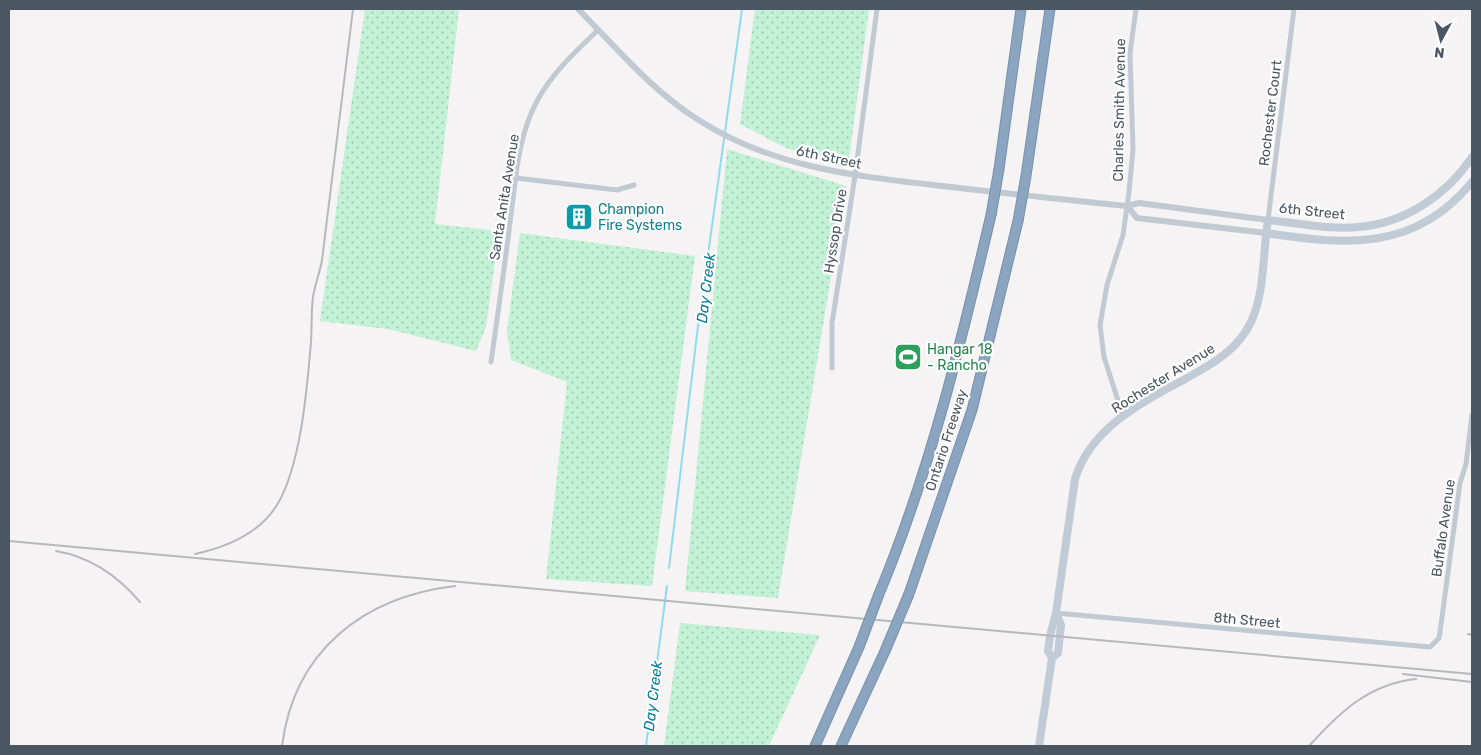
<svg xmlns="http://www.w3.org/2000/svg" width="1481" height="755" font-family="Rubik,sans-serif">
<style>
.grass{fill:url(#grass-dots)}
.lines{fill:none;stroke-linecap:round;stroke-linejoin:round}
.stream{stroke:#90daee;stroke-width:2}
.motorway-casing{stroke:#7690ad;stroke-width:11}
.minor{stroke:#c1cad2;stroke-width:5}
.tertiary{stroke:#c1cad2;stroke-width:6}
.secondary{stroke:#c1cbd6;stroke-width:8}
.motorway{stroke:#8ba5c1;stroke-width:9}
.rail{stroke:#b5b8bd;stroke-width:2}
.motorway-bridge-casing{stroke:#7690ad;stroke-width:11;stroke-linecap:butt}
.motorway-bridge{stroke:#8ba5c1;stroke-width:9}
.labels{text-anchor:middle;stroke-width:4.5;stroke-linejoin:round;paint-order:stroke}
.street-label{font-size:14px;fill:#4a5661;stroke:#fff}
.culture-label{font-size:14px;fill:#0d838f;stroke:#fff;text-anchor:start}
.leisure-label{font-size:14px;fill:#27864d;stroke:#fff;text-anchor:start}
.water-label{font-size:15px;font-style:italic;fill:#0c7c9b;stroke:#fff}
</style>
<defs>
<pattern id="grass-dots" width="8" height="8" patternUnits="userSpaceOnUse" patternTransform="scale(1.25)"><rect width="8" height="8" fill="#c3f1d5"/><path d="M2 2h.1M6 6h.1" fill="none" stroke="#a0c6b0" stroke-width="1.8" stroke-linecap="round"/></pattern>
</defs>
<rect width="100%" height="100%" fill="#f5f3f3"/>
<g class="grass">
<path d="M365 9H459L435 224 499 231 486 327 476 351 388 329 320 321Z"/>
<path d="M755 9H869L848 167 786 148 740 124Z"/>
<path d="M727 149 846 186 778 598 685 591Z"/>
<path d="M520 233 695 256 652 586 546 579 567 382 511 360 507 331Z"/>
<path d="M680 623 820 635 769 746H664Z"/>
</g>
<g class="lines">
<g class="stream">
<path d="M669 568 697 334 742 9"/>
<path d="M646 746 667 586"/>
</g>
<g class="motorway-casing">
<g id="motorway">
<path d="M999 169 1021 9"/>
<path d="M1026 176 1050 9"/>
<path d="M879 594C930 472 961 343 991 215"/>
<path d="M909 594 972 410 1018 221"/>
<path d="M815 746 859 647"/>
<path d="M841 746 885 651"/>
</g>
</g>
<g class="minor">
<path d="M516 178 617 190 634 185"/>
<path d="M1268 220 1294 9"/>
<path d="M491 362C498 313 505 264 511 215 516 176 518 137 537 101 552 73 575 52 598 30"/>
<path d="M832 368V323L855 176 877 9"/>
<path d="M1123 416 1104 357 1100 325 1107 285 1123 235 1129 192 1133 149 1130 53 1136 9"/>
<path d="M1056 613 1430 647 1439 638 1440 632 1460 483 1466 464 1472 415"/>
</g>
<g class="tertiary">
<path d="M578 9C616 47 651 90 697 119 772 168 856 176 942 186 1004 193 1065 200 1127 206L1139 203 1268 220"/>
<path d="M1127 206 1137 218 1266 233"/>
</g>
<g class="secondary">
<path d="M1266 233C1345 245 1415 252 1472 182"/>
<path d="M1052 658 1058 653 1061 625 1056 613"/>
<path d="M1039 746 1052 658 1048 651 1050 636 1056 613 1075 479C1091 427 1143 402 1187 378 1210 365 1232 353 1246 331 1266 300 1262 255 1268 220 1298 223 1329 230 1359 227 1405 223 1447 195 1472 157"/>
</g>
<use href="#motorway" class="motorway"/>
<g class="rail">
<path d="M9 541 1472 674"/>
<path d="M56 551C91 557 117 575 140 602"/>
<path d="M195 554C227 547 259 534 277 505 301 465 307 389 311 342 312 327 311 312 313 297 315 284 320 272 322 260L353 9"/>
<path d="M1468 634 1472 635"/>
<path d="M1403 674 1472 682"/>
<path d="M282 746C294 651 363 597 455 586"/>
<path d="M1309 746C1339 713 1368 684 1416 679"/>
</g>
<g class="motorway-bridge-casing">
<g id="motorway-bridge">
<path d="M991 215 999 169"/>
<path d="M1018 221 1026 176"/>
<path d="M859 647 879 594"/>
<path d="M885 651 909 594"/>
</g>
</g>
<use href="#motorway-bridge" class="motorway-bridge"/>
</g>
<defs>
<g id="building-square" transform="scale(1.4375)"><rect x="-9" y="-9" width="18" height="18" rx="4" fill="#0f9aa8" stroke="#fff"/><path d="M-4-6H4V6H1V3H-1V6H-4ZM-2.5-4.3h1.7v1.8h-1.7ZM.8-4.3h1.7v1.8H.8ZM-2.5-1h1.7V.8h-1.7ZM.8-1h1.7V.8H.8Z" fill="#fff"/></g>
<g id="stadium-square" transform="scale(1.4375)"><rect x="-9" y="-9" width="18" height="18" rx="4" fill="#2e9e5b" stroke="#fff"/><path d="M0-5a6.5 5 0 1 0 0 10a6.5 5 0 1 0 0-10ZM-3.5-1.8h7v3.6h-7Z" fill="#fff"/></g>
</defs>
<g fill-rule="evenodd">
<use href="#building-square" x="579" y="217"/>
<use href="#stadium-square" x="908" y="357"/>
</g>
<g class="labels">
<g class="street-label">
<text transform="translate(1119 110) rotate(-89)" y="5">Charles Smith Avenue</text>
<text transform="translate(1270 113) rotate(-83)" y="5">Rochester Court</text>
<text transform="translate(829 157) rotate(12)" y="5">6th Street</text>
<text transform="translate(504 197) rotate(-81)" y="5">Santa Anita Avenue</text>
<text transform="translate(1312 211) rotate(6)" y="5">6th Street</text>
<text transform="translate(835 231) rotate(-81)" y="5">Hyssop Drive</text>
<text transform="translate(1163 378) rotate(-32)" y="5">Rochester Avenue</text>
<text transform="translate(946 440) rotate(-72)" y="5">Ontario Freeway</text>
<text transform="translate(1443 528) rotate(-82)" y="5">Buffalo Avenue</text>
<text transform="translate(1247 620) rotate(5)" y="5">8th Street</text>
</g>
<g class="culture-label">
<text x="598" y="214">Champion<tspan x="598" dy="16">Fire Systems</tspan></text>
</g>
<g class="leisure-label">
<text x="927" y="354">Hangar 18<tspan x="927" dy="16">- Rancho</tspan></text>
</g>
<g class="water-label">
<text transform="translate(706 288) rotate(-83)" y="5">Day Creek</text>
<text transform="translate(653 696) rotate(-83)" y="5">Day Creek</text>
</g>
</g>
<rect width="1481" height="755" fill="none" stroke="#4a5661" stroke-width="20"/>
<g transform="translate(1441 40) rotate(187)" stroke="#ffffff" stroke-width="4" paint-order="stroke">
<path d="M0-4L9 19L0 12L-9 19Z" fill="#4a5661"/>
<text y="-8" font-size="14" font-weight="bold" text-anchor="middle" fill="#4a5661">N</text>
</g>
</svg>
